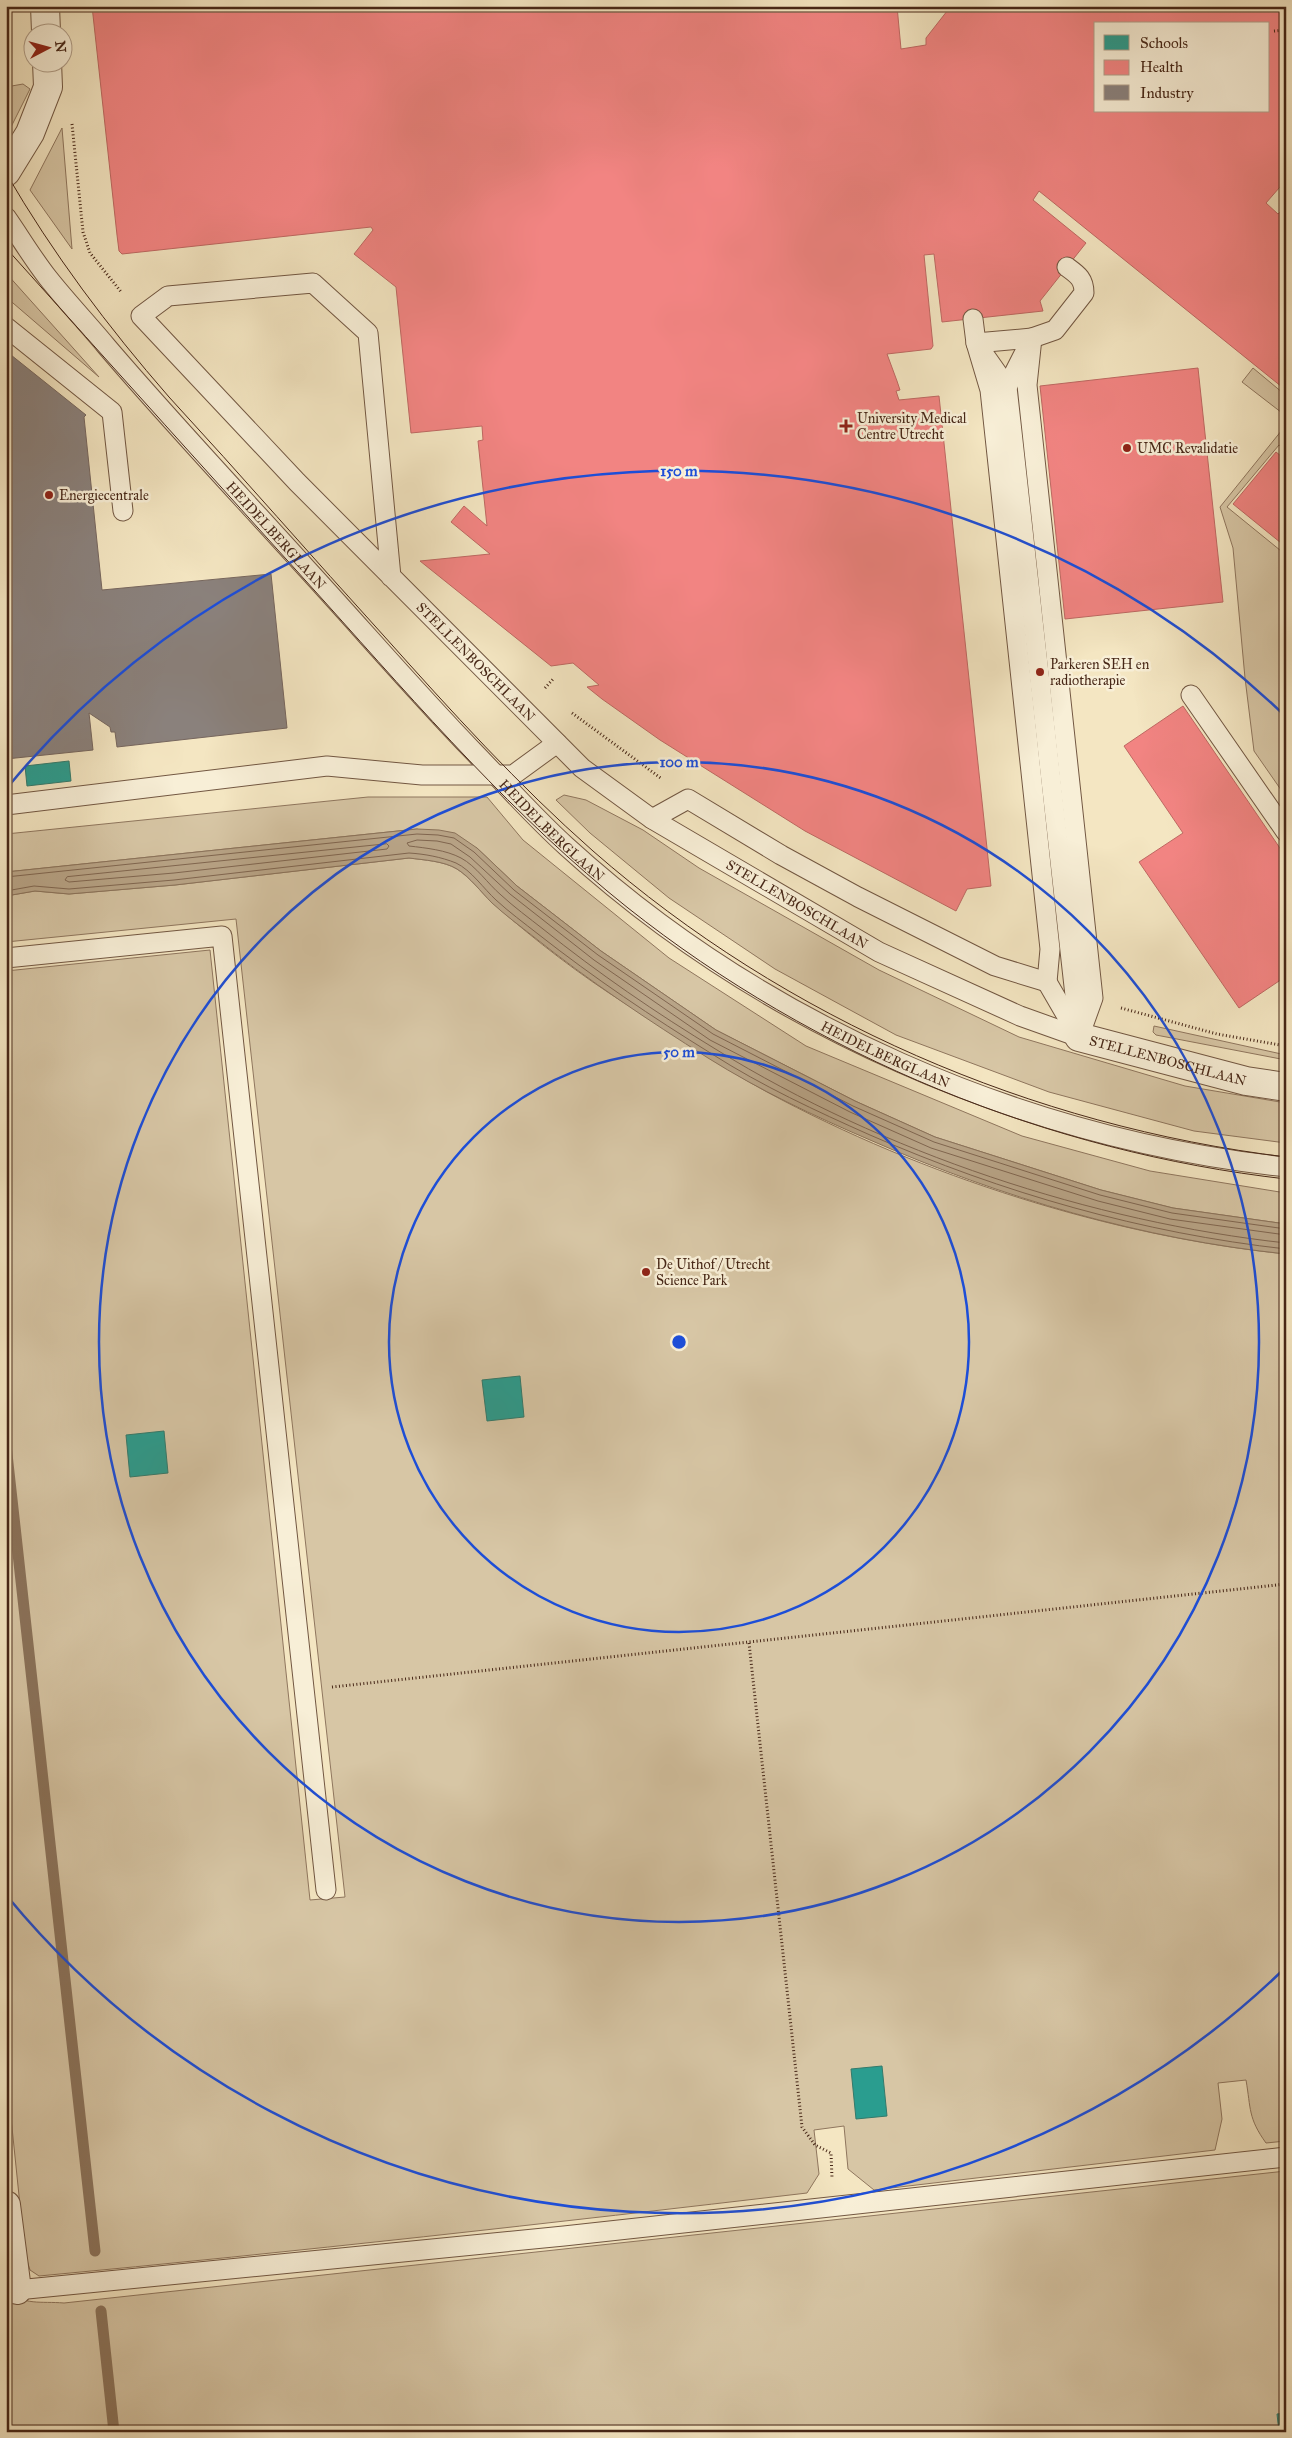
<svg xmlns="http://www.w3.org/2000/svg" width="1292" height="2438" font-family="'IM FELL Great Primer',serif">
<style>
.green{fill:#d7c6a5;stroke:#8f765e}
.water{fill:#b9a588;stroke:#8b735b}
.schools{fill:#2a9d8f;stroke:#337a6b}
.health{fill:#f28482;stroke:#bf6862;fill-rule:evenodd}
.industry{fill:#8a817c;stroke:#76665e}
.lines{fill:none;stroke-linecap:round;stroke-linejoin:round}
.shore{stroke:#806650;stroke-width:1}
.stream{stroke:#8b735b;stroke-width:11}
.lane-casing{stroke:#725742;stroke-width:21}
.street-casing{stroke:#725742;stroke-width:30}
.path{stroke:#472717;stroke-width:3;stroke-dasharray:1 2.5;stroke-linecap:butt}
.lane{stroke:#f8efd7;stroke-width:19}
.street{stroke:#f8efd7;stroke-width:28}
.tram{stroke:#472717;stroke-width:1}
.ring{fill:none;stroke:#1d4ed8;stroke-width:2.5}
.poi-dot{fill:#8f2418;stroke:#f8efd7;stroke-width:2}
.labels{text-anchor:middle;stroke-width:5;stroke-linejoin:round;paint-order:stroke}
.poi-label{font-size:14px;fill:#472717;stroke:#f8efd7;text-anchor:start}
.street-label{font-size:14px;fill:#472717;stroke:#f8efd7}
.centre{fill:#1d4ed8;stroke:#f8efd7;stroke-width:2.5}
.ring-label{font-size:15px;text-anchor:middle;font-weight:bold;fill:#1d4ed8;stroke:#f8efd7;stroke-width:5;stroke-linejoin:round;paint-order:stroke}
</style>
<rect width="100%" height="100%" fill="#f4e6c2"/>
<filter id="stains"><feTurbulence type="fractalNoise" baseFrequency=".004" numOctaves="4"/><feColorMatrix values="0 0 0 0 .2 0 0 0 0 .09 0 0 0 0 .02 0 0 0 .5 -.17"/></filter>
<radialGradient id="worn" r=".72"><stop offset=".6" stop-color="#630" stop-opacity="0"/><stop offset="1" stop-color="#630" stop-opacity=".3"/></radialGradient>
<g class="green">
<path d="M23 84 30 89 6 137V87Z"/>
<path d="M62 128 72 249 30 190Z"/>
<path d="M6 273 99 377 6 297Z"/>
<path d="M1253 368 1283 393 1286 391V416L1242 382Z"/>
<path d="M1286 425V450L1279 445 1227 507 1286 555V797L1254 751 1245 678 1233 548 1220 507Z"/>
<path d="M564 795 586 800 643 830 699 868 879 970 1019 1037 1185 1086 1286 1103V1143L1194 1131 1049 1092 896 1035 775 969 669 898 590 833 556 800Z"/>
<path d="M368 797H487L523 840 669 958 806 1046 1022 1136 1150 1171 1286 1193V1224L1173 1208 1101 1190 935 1137 855 1101 716 1030 601 951 517 886 477 848 417 829 6 872V834Z"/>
<path d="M409 858C424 860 444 861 457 869 471 878 483 895 496 906 536 941 580 975 626 1004 673 1033 719 1066 767 1092 923 1176 1110 1236 1286 1254V2141L1266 2143C1248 2118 1251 2109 1246 2080L1218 2083 1222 2119 1215 2150 874 2190 848 2169 844 2126 814 2130 819 2174 807 2193C552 2223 296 2252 39 2276L30 2270 25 2254 6 2069V971L210 950 310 1900 345 1897 236 919 6 942V896L35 891 69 894 175 885Z"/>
<path d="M1154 1026 1286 1055V1060L1156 1035 1153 1032Z"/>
<path d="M1286 2171V2432H6V2290C25 2306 40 2301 64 2303Z"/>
</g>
<path class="water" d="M417 829 439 830 455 833 477 848 517 886 601 951 716 1030 855 1101 935 1137 1101 1190 1173 1208 1286 1224V1254C1142 1239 1002 1198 870 1140 814 1116 759 1090 708 1058 648 1020 589 981 534 937 520 926 505 915 492 903 481 892 470 877 457 869 444 861 424 860 409 858L175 885 69 894 35 891 6 896V872Z"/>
<g class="schools">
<path d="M69 761 71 781 27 786 25 766Z"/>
<path d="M520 1376 524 1417 487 1421 482 1380Z"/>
<path d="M164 1431 168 1473 130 1477 126 1435Z"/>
<path d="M882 2066 887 2116 856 2119 851 2069Z"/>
<path d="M1286 2413V2432H1279L1277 2414Z"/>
</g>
<g class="health">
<path d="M92 6H897L901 49 926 45V38L951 6H1286V180L1266 203 1278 214 1286 206V381L1282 387 1039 191 1033 200 1086 243 1040 301 1043 311 942 322 934 254 924 255 933 346 931 349 887 354 897 381 900 390 896 391 899 400 939 396 991 886 967 889 956 911 805 831 660 740 602 699 587 687 599 685 573 663 551 666 420 561 490 554 451 522 464 506 487 526 478 441 483 440 482 426 411 433 396 287 354 254 373 230 371 227 122 254 119 251 117 235ZM1096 24H1268V111H1096Z"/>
<path d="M1198 368 1223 602 1065 619 1040 386Z"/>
<path d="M1276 452 1286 460V547L1233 504Z"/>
<path d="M1183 706 1286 857V985L1282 979 1239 1008 1139 862 1183 833 1124 746Z"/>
</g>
<path class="industry" d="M6 351 86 415 84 417 102 590 271 574 287 728 117 747 115 732H111L110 727 89 713 93 750 6 759Z"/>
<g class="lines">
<g class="shore">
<path d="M387 844 389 846 387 849 174 873 69 882 65 880 67 877Z"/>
<path d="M6 877 417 834 438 835 454 838 474 852 514 890 598 955 713 1034 853 1106 934 1142 1100 1195 1172 1213 1286 1229"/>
<path d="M6 891 34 886 69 889 174 880 409 853C425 854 441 857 456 863 471 870 484 889 496 900 509 912 524 923 538 934 594 978 652 1017 712 1054 762 1086 816 1111 870 1135 1003 1193 1142 1233 1286 1249"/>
<path d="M1286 1235 1170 1219 1098 1201 931 1148 850 1112 710 1040 594 960 510 894 470 857 451 844 437 841 417 840 407 843 409 846C426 848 446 850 461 858 476 866 488 884 501 895 514 907 529 918 543 929 598 973 656 1013 717 1050 882 1152 1092 1222 1286 1243"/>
</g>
<g class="stream">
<path d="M6 1445 95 2251"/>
<path d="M101 2311 114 2432"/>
</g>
<g class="lane-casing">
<g id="lane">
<path id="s1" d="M6 217C20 237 33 259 48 278 67 302 88 324 107 347 172 423 240 495 306 568 362 629 416 692 473 751 504 783 533 816 566 846 761 1024 1023 1139 1286 1167"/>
<path d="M973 319 976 343 1007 387 1079 1031"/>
<path d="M6 327 112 412 123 511"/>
<path d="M1007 387 1032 338 1055 330 1084 293C1084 279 1078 275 1067 267"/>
<path id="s2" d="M391 577 368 333 313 283 168 296 141 316 297 482 582 768 652 819 879 952 1020 1016 1079 1037"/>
<path d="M1191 695 1286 832"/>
<path d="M6 805 327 766 422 775H513L557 743"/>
<path d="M652 819 688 799 781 855 858 897 995 966 1047 982"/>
<path d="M6 958 222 936 326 1890"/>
<path d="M1047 982 1050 949 990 390 976 343 1032 338 1027 385 1093 998 1079 1037"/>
<path d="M1047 982 1076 1032"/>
<path d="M17 2290 564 2236 1286 2157"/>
</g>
</g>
<g class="street-casing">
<g id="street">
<path d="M45 6 46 32"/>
<path d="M6 172 30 133 48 87 47 62"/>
<path id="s3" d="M1079 1037 1246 1081 1286 1087"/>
<path d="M6 2205 17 2290"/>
</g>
</g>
<g class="path">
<path d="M1274 31 1286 30"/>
<path d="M72 124 83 232 90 253 122 293"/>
<path d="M545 688 554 678"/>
<path d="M572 713 662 779"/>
<path d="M1121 1008 1217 1034 1286 1046"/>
<path d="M749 1643 802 2127 815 2145 831 2153 832 2178"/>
<path d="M332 1687 1286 1584"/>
</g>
<use href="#lane" class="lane"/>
<use href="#street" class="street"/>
<g class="tram">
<path d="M6 173C53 254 108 327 169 397 242 476 312 557 384 636 451 711 518 785 593 851 786 1020 1032 1126 1286 1157"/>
<path d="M6 248C112 366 218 484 324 601 420 708 515 818 628 908 816 1057 1048 1152 1286 1179"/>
</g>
</g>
<g class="ring">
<circle cx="679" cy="1342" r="290"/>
<circle cx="679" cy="1342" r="580"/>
<path d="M1284 1969A871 871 0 0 1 7 1896M7 788A871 871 0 0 1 1284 715"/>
</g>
<g class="poi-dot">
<path d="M843.5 418.5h5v5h5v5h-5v5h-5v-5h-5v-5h5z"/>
<circle cx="1127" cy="448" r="5"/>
<circle cx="49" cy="495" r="5"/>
<circle cx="1040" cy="672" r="5"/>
<circle cx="646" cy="1272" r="5"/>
</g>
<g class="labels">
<g class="poi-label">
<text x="857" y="423">University Medical<tspan x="857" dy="16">Centre Utrecht</tspan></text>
<text x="1137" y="453">UMC Revalidatie</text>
<text x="59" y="500">Energiecentrale</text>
<text x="1050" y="669">Parkeren SEH en<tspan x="1050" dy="16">radiotherapie</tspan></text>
<text x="656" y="1269">De Uithof / Utrecht<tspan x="656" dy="16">Science Park</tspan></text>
</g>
<g class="street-label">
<text dy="5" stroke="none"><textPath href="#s1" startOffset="418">HEIDELBERGLAAN</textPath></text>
<text dy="5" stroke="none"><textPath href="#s2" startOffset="980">STELLENBOSCHLAAN</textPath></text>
<text dy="5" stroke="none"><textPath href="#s1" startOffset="822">HEIDELBERGLAAN</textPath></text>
<text dy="5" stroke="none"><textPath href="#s2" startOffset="1385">STELLENBOSCHLAAN</textPath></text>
<text dy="5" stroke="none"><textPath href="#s1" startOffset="1226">HEIDELBERGLAAN</textPath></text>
<text dy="5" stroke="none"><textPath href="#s3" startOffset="92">STELLENBOSCHLAAN</textPath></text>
</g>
</g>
<circle cx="679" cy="1342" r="8" class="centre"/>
<g class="ring-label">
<text x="679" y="476">150 m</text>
<text x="679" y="767">100 m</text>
<text x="679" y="1057">50 m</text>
</g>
<rect width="1292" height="2438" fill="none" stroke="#f4e6c2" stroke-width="25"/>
<rect x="8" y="8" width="1277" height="2423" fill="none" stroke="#472717" stroke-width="2.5"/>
<rect x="12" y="12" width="1267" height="2413" fill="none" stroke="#472717"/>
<rect x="1094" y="22" width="175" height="90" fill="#f8efd7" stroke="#b19f8a"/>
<rect x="1104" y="35" width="25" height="15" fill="#2a9d8f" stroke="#b19f8a"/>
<text x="1140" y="48" font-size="15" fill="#472717">Schools</text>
<rect x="1104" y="60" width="25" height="15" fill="#f28482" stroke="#b19f8a"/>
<text x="1140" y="72" font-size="15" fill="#472717">Health</text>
<rect x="1104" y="85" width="25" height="15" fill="#8a817c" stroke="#b19f8a"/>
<text x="1140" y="98" font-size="15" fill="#472717">Industry</text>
<g transform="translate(48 48) rotate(84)"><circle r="24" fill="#f8efd7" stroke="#b19f8a"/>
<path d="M0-4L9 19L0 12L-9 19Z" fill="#8f2418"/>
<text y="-8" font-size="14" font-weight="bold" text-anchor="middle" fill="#472717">N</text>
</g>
<rect width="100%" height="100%" filter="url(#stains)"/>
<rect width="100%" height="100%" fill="url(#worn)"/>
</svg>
